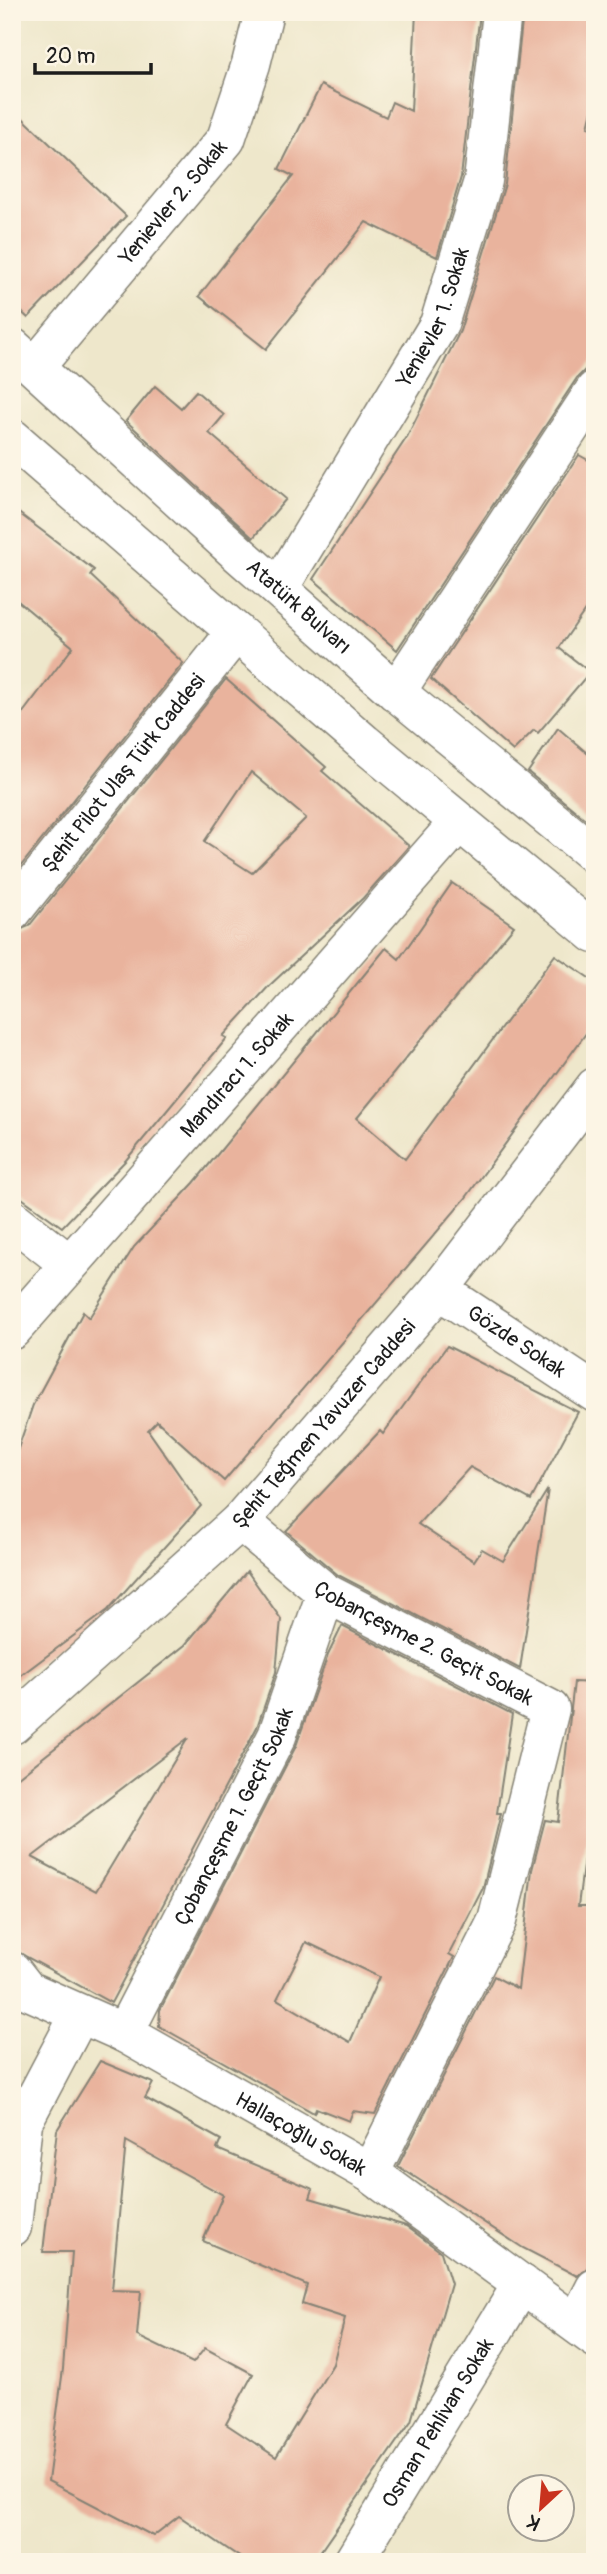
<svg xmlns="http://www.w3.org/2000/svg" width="607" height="2574" font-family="Pangolin,sans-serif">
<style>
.building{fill:#e9b39d;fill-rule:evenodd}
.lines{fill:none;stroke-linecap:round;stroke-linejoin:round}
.minor-casing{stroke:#858274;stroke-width:41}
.major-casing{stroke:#858274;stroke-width:41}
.minor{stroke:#fff;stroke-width:38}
.major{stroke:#fff;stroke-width:38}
.labels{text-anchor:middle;stroke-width:5;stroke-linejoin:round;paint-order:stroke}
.street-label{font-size:21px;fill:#1c1c1c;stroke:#fcf5e5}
</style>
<rect width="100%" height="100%" fill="#fcf5e5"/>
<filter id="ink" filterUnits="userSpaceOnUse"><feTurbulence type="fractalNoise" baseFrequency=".0143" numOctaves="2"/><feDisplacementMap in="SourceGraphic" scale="14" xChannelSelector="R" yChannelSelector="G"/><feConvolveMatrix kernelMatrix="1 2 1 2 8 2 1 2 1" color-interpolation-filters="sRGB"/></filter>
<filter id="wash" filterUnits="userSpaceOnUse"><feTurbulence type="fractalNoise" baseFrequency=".00686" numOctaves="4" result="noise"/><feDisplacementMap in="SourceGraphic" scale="28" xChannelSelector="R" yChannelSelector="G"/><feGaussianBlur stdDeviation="1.57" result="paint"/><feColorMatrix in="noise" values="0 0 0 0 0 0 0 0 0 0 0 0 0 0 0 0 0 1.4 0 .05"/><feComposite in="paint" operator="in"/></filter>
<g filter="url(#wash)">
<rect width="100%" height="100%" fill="#eee7cb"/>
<g id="blocks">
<g class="building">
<path d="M416 12H480L461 177 437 257 366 222 266 349 199 296 293 176 279 169 321 85 386 117 392 102 411 111Z"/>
<path d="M523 12H595V98L588 127 595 129V360L577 378 397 650 313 579 407 437 460 331 505 184Z"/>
<path d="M12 108 126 216 28 318 12 303Z"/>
<path d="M155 386 181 408 196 391 224 415 209 433 286 499 253 538 126 421Z"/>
<path d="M579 455 595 464V596L559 648 590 672 538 733 534 730 513 751 431 679Z"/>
<path d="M12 508 94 570 90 575 183 663 12 877V727L73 647 12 596Z"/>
<path d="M226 679 326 767 322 771 409 846 363 898 269 986 223 1036 227 1038 126 1160 62 1227 12 1191V933L29 926ZM251 772 306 818 252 873 204 842Z"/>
<path d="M558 728 595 760V827L528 772Z"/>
<path d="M452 883 514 926 357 1118 405 1159 555 955 595 982V1021L465 1199 224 1481 157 1421 148 1430 201 1506 108 1610 12 1682V1466L33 1405 83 1312 89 1318 134 1247 194 1183 386 948 399 959Z"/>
<path d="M447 1346 578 1412 531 1500 470 1467 418 1524 474 1561 482 1549 503 1561 548 1489 520 1669 338 1575 286 1531 380 1431 383 1434Z"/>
<path d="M247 1571 281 1619 276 1672 257 1727 111 2003 12 1949V1782L185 1645ZM188 1738 96 1891 32 1857Z"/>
<path d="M342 1626 512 1714 497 1813H501L483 1888 449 1954 454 1957 375 2114 353 2111 349 2121 316 2108 314 2113 159 2026 160 2010 296 1746 328 1655ZM306 1942 379 1977 350 2042 277 1999Z"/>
<path d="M574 1682 595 1683V1811H590L578 1906H595V2254L587 2268 577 2276 523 2248 398 2166 494 1976 518 1989 532 1870 545 1820 558 1822Z"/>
<path d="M100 2061 153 2083 145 2098 221 2140 217 2149 313 2189 310 2198 406 2226 441 2252 451 2284 411 2421 313 2562H247L179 2516 153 2536 48 2481 63 2369 72 2252H43L57 2130ZM126 2141 223 2195 203 2241 307 2285 302 2304 345 2318 333 2364 276 2457 226 2424 253 2374 205 2348 193 2363 137 2336 141 2291 112 2290Z"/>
</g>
</g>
</g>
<g filter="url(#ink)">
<use href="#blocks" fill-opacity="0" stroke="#858274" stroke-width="2"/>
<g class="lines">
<g class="minor-casing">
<g id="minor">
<path id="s1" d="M35 367 226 139 251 64 264 12"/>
<path id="s2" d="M279 588 439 324 483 181 502 12"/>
<path d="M396 692 595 390"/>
<path id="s3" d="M12 912 236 632"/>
<path d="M12 1219 68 1263"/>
<path id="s4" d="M439 1290 595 1393"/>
<path id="s5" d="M12 1330 459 822"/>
<path id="s6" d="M240 1521 326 1593 550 1709 497 1921 370 2173"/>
<path id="s7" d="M12 1725 240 1521 439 1290 595 1087"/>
<path id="s8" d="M12 1971 27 1990 124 2033 370 2173 595 2338"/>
<path id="s9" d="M124 2033 277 1736 326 1593"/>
<path d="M12 2227 23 2122 80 2014"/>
<path d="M577 2323 595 2288"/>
<path id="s10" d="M353 2562 522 2284"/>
</g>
</g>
<g class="major-casing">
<g id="major">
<path id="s11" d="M12 347 240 555 396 692 595 855"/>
<path d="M12 438 364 743 595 934"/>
</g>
</g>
<use href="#minor" class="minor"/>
<use href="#major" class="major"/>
</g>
</g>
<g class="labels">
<g class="street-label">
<text dy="7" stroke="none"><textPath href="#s1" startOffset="215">Yenievler 2. Sokak</textPath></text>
<text dy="7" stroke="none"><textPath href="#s2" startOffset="313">Yenievler 1. Sokak</textPath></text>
<text dy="7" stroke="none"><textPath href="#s11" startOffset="387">Atatürk Bulvarı</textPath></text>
<text dy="7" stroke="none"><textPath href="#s3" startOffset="178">Şehit Pilot Ulaş Türk Caddesi</textPath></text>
<text dy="7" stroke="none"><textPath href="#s5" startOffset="340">Mandıracı 1. Sokak</textPath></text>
<text dy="7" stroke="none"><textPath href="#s4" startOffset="93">Gözde Sokak</textPath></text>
<text dy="7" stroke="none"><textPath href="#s7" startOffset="434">Şehit Teğmen Yavuzer Caddesi</textPath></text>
<text dy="7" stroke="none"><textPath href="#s6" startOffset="222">Çobançeşme 2. Geçit Sokak</textPath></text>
<text dy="7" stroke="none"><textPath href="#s9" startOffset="243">Çobançeşme 1. Geçit Sokak</textPath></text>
<text dy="7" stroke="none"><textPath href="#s8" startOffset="334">Hallaçoğlu Sokak</textPath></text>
<text dy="7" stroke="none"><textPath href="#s10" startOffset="163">Osman Pehlivan Sokak</textPath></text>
</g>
</g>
<rect width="607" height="2574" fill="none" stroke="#fcf5e5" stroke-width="42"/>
<g transform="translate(541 2508) rotate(206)"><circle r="33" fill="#fcf5e5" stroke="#a29e95" stroke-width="2"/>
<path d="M0-5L12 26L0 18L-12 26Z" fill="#c8321e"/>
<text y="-10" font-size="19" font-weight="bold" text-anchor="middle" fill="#1c1c1c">K</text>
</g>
<path d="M35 63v10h116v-10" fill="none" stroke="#1c1c1c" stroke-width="3.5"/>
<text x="46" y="63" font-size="21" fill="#1c1c1c" stroke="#fcf5e5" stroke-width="5" paint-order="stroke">20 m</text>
</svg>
